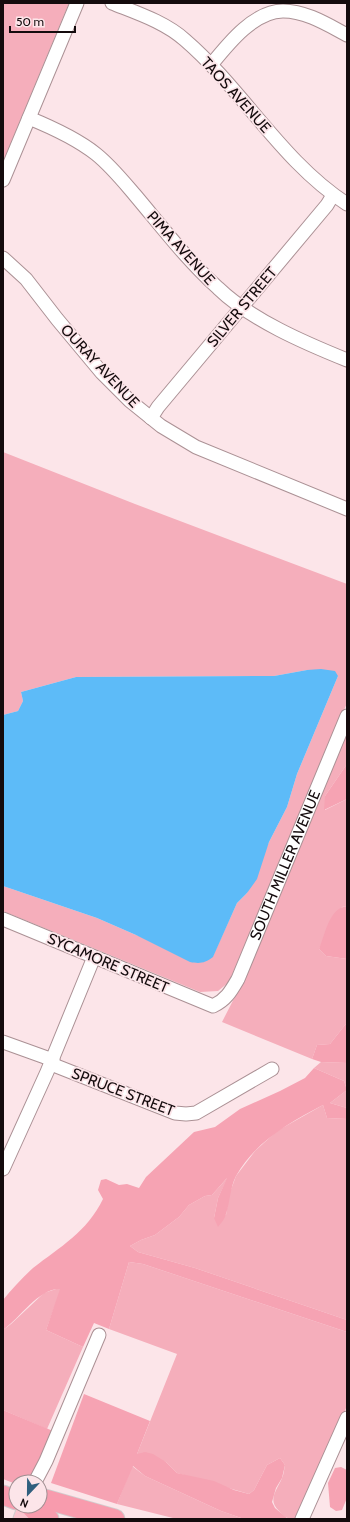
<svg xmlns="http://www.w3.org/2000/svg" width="350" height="1522" font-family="Cabin,sans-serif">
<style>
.green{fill:#f5aebb}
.forest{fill:#f6a3b3}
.water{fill:#5dbbf8}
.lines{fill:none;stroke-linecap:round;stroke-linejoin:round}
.minor-casing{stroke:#ab9195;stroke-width:15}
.major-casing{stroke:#d0cecf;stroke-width:19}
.highway-casing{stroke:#d0cecf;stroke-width:21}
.minor{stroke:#fff;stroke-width:13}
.major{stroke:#fbc3ce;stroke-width:17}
.highway{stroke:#f89bad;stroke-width:19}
.labels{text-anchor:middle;stroke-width:3.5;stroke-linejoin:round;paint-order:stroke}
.street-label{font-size:15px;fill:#140b0d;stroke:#fce5e9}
</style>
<rect width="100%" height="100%" fill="#fce5e9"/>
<g class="green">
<path d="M3 3H69L3 162Z"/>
<path d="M3 452 135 504 347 584V703L229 982 218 991 200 992 3 911V886L97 918 136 935 213 956 237 903 247 893 269 842 287 807 297 774 338 676 307 670 274 676 76 677 21 692 23 701 18 711 3 715Z"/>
<path d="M347 731V764L325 796V810L347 799V906L342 907 319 949 326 956 347 959V1024L345 1025 330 1044 317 1045 312 1059 222 1022 243 981Z"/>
<path d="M321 1062 347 1063V1108L330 1103 347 1090 344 1081 314 1068Z"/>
<path d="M323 1105 327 1118 347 1119V1320L195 1268 138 1252 130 1246 141 1240 155 1235 179 1217 189 1205 205 1196 212 1195 228 1177 218 1198 214 1218 226 1215 229 1195 236 1176 255 1151 277 1131Z"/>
<path d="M129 1262 143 1264 347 1332V1406L295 1519C287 1519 284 1517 279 1511 267 1500 277 1490 282 1478 284 1474 284 1469 285 1465L280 1458 267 1465 254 1490 249 1494 177 1473 166 1462 137 1454 177 1354 109 1329Z"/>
<path d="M56 1289H61L46 1330 83 1347 47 1429 3 1410V1330L11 1324 44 1293Z"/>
<path d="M132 1466 145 1476 221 1511 244 1519H177L117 1504Z"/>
</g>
<g class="forest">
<path d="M347 764V799L324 810 325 796Z"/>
<path d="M347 906V959L326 956 319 949C325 935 329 908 347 906Z"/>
<path d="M347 1024V1063L321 1062 312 1059 317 1045 330 1044 345 1025Z"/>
<path d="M314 1068 344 1081 347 1090 330 1103 347 1108V1119L327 1118 323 1105C289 1123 256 1141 236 1176 230 1188 230 1202 226 1214 225 1219 221 1223 218 1227L214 1218 218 1198 227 1178 212 1195 205 1196 189 1205 179 1217 155 1235 141 1240 130 1246 138 1252 195 1268 347 1320V1332L143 1264 129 1262 109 1329 94 1323 83 1347 46 1330 60 1289C39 1288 20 1318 3 1330V1300C12 1289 22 1278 33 1268 60 1247 87 1232 103 1199L98 1190 101 1180 106 1179 119 1185 127 1184 139 1188 146 1177 194 1132 215 1127 240 1109 280 1091 305 1078Z"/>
<path d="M84 1394 150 1421 137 1454 145 1452 153 1454 166 1462 177 1473 214 1481 234 1490 249 1494 254 1490 267 1465 280 1458 285 1465 282 1478 276 1488 272 1502 275 1508 288 1519H244L221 1511 145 1476 133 1466 117 1504 51 1483Z"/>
<path d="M3 1410 53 1431 28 1482H16V1484L3 1479Z"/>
<path d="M341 1467 347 1470V1498L342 1510 336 1511 330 1507 328 1483 335 1468Z"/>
</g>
<path class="water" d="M321 669 335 671 338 676 297 774 287 807 269 842 257 879 247 893 237 903 213 957C205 963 200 964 190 962L136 935 97 918 3 886V715L18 711 23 701 21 692 76 677 274 676 307 670Z"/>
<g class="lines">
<g class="minor-casing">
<g id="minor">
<path d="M112 3C137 13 165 22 185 40 243 90 282 162 347 204"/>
<path d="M211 65C228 44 254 11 283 11 306 11 328 25 347 35"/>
<path d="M29 118C51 127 76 138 96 154 111 166 123 181 135 195 162 227 187 260 218 288 251 320 305 343 347 360"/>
<path d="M3 180 77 3"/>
<path d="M3 258 26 279 57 319 102 373 130 401 161 426 196 447 347 509"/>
<path d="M151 418 158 407 327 205 333 195"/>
<path id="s1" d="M3 919 213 1006C226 1000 231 991 238 979L347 716"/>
<path d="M3 1042 53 1060"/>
<path d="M51 1064 175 1113 186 1114 196 1113 272 1069"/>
<path d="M3 1169 47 1072 94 957"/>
<path d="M35 1482 46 1461 99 1335"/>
<path d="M302 1519 347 1418"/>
</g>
</g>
<g class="major-casing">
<path id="major" d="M22 1519 27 1506"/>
</g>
<g class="highway-casing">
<g id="highway">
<path d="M3 1495 16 1500"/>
<path d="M40 1501 45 1499 115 1519"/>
<path d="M30 1506 41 1517 49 1519"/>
</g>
</g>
<use href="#minor" class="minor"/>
<use href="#major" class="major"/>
<use href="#highway" class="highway"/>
</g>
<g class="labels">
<g class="street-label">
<text transform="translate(236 95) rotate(48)" y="5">TAOS AVENUE</text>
<text transform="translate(181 248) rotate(48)" y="5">PIMA AVENUE</text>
<text transform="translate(242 307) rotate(-50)" y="5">SILVER STREET</text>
<text transform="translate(100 366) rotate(47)" y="5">OURAY AVENUE</text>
<text dy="5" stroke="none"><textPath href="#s1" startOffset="388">SOUTH MILLER AVENUE</textPath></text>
<text transform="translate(108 963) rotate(23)" y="5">SYCAMORE STREET</text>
<text transform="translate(123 1092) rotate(21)" y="5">SPRUCE STREET</text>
</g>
</g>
<rect width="350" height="1522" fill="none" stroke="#140b0d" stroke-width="8"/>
<g transform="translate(28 1494) rotate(202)"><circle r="19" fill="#fce5e9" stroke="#9f8e91"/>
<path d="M0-3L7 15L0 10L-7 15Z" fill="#305f7e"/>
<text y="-6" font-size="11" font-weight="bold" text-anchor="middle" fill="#140b0d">N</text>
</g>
<path d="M10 26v6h65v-6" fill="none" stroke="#140b0d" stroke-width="2"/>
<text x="16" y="26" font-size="12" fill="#140b0d" stroke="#fce5e9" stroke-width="3" paint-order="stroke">50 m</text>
</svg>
